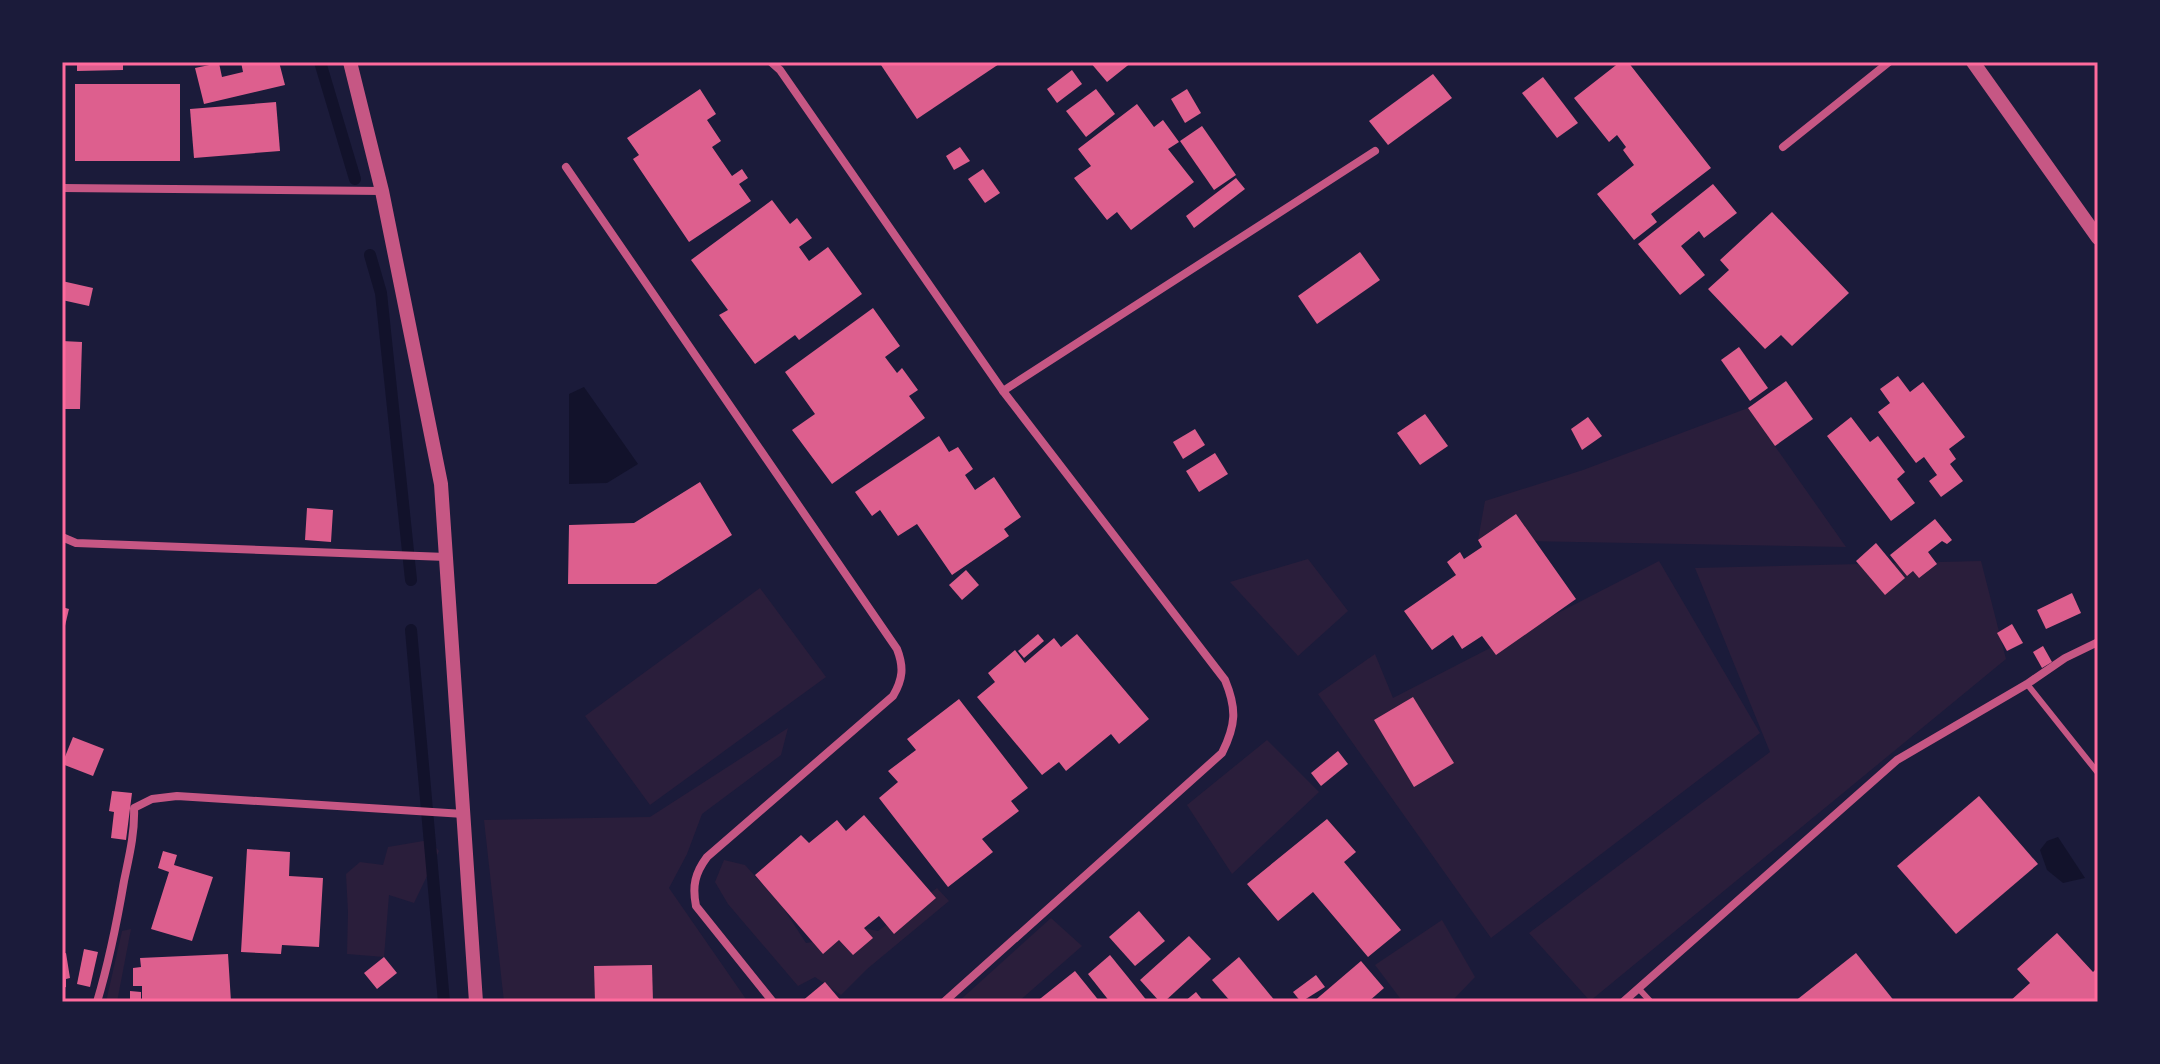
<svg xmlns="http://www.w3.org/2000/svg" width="2160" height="1064" font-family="'DM Sans',sans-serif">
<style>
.green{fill:#2a1e3b}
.water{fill:#12122b}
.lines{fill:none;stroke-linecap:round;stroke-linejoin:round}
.stream{stroke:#12122b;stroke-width:12}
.building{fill:#dd5f8e}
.service{stroke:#c65784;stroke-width:6}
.minor{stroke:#c65784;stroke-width:8}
.tertiary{stroke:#c65784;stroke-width:14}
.neatline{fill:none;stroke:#ff6b9d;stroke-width:3}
</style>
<rect width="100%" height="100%" fill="#1b1b3a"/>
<g class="green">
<path d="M1748 408 1846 547 1478 540 1485 501 1583 470Z"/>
<path d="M1308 559 1348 611 1298 656 1230 582Z"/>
<path d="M1659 561 1760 733 1491 938 1318 694 1375 654 1393 698Z"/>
<path d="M1981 561 2006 659 1590 1001 1529 933 1770 752 1695 568Z"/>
<path d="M760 588 826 677 650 805 585 716Z"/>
<path d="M788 728 781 755 702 814 687 854 669 888 748 1002H504L484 820 650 817Z"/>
<path d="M1267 740 1319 792 1232 874 1187 805Z"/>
<path d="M429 840 439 851 414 903 389 895 384 957 347 954 348 912 346 874 360 862 383 865 388 847Z"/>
<path d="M724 860 745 865 782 906 806 943 832 939 858 927 878 931 937 888 949 901 867 969 841 995 815 977 798 986 728 904 715 882Z"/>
<path d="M1051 918 1082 946 1018 1002H958Z"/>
<path d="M1442 920 1475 977 1451 1002H1403L1375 965Z"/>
<path d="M131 929 117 1002H106L122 931Z"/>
</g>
<g class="water">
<path d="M584 387 638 464 607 483 569 484V394Z"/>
<path d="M2058 837 2085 878 2063 883 2047 870 2040 850 2047 841Z"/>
</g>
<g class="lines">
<g class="stream">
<path d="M320 62 355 179"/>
<path d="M370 255 381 293 411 580"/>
<path d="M411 630 444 1002"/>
</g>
</g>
<g class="building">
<path d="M77 62H123V70L77 71Z"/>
<path d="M241 62H279L285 85 204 104 195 68 219 63 222 77 243 72Z"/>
<path d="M879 62H1002L917 119Z"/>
<path d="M1090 62H1132L1107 82Z"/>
<path d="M1620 62H1628L1711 168 1651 214 1657 222 1634 240 1597 194 1634 165 1623 150 1626 147 1617 135 1609 142 1574 98Z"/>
<path d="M1072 70 1082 84 1057 103 1047 89Z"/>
<path d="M1433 74 1452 98 1388 145 1369 121Z"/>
<path d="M1543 77 1578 123 1557 138 1522 93Z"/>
<rect x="75" y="84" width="105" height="77"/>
<path d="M700 89 716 114 707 120 721 141 712 147 732 176 742 169 748 178 739 184 751 201 689 242 633 159 639 155 627 138Z"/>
<path d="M1096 89 1115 114 1086 137 1066 111Z"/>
<path d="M1187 89 1201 113 1185 123 1171 99Z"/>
<path d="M276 102 280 151 194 158 190 109Z"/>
<path d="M1137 104 1154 127 1163 120 1179 142 1168 149 1194 182 1131 230 1117 212 1107 220 1074 178 1091 166 1078 149Z"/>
<path d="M1202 126 1236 175 1214 190 1180 141Z"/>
<path d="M960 147 970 161 954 170 946 156Z"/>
<path d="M983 169 1000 193 985 203 968 179Z"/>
<path d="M1236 178 1245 189 1194 228 1186 216Z"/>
<path d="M1713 184 1737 213 1704 238 1699 231 1681 246 1705 275 1680 295 1638 244Z"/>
<path d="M772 200 790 224 797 218 812 238 799 247 809 261 828 247 862 294 799 340 795 335 755 364 719 315 728 310 691 260Z"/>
<path d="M1772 212 1849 293 1792 346 1781 335 1765 349 1708 289 1729 270 1720 260Z"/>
<path d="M1360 252 1380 280 1317 324 1298 296Z"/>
<path d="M62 281 93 288 89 306 62 300Z"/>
<path d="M873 308 900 346 885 357 897 373 902 368 918 390 909 396 925 418 832 484 792 430 815 414 785 372Z"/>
<path d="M62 341 82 342 80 409H62Z"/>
<path d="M1739 347 1768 388 1750 401 1721 360Z"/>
<path d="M1898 376 1910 392 1923 382 1965 437 1949 449 1956 459 1950 464 1963 481 1941 497 1929 481 1937 475 1924 457 1916 463 1878 412 1890 403 1880 389Z"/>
<path d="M1786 381 1813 419 1775 446 1748 408Z"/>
<path d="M1425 414 1448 446 1420 465 1397 433Z"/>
<path d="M1588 417 1602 436 1582 450 1571 429Z"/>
<path d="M1851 417 1870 442 1878 436 1905 472 1897 479 1915 503 1891 521 1827 436Z"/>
<path d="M1195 429 1205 445 1183 459 1173 442Z"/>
<path d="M939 436 949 452 958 447 973 469 965 475 975 490 994 477 1021 517 1004 529 1009 536 952 575 917 524 898 536 880 510 872 516 855 492Z"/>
<path d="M1215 453 1228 474 1199 492 1186 471Z"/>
<path d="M700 482 732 535 656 584H568L569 525 634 523Z"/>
<path d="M307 508 333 510 331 542 305 540Z"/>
<path d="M1516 514 1576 599 1496 655 1482 636 1462 649 1453 635 1432 650 1404 611 1456 575 1447 562 1460 552 1464 559 1482 547 1478 540Z"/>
<path d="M1935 519 1952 540 1947 544 1942 541 1928 552 1937 564 1919 578 1913 571 1907 576 1890 555Z"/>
<path d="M1876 543 1905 578 1885 595 1856 561Z"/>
<path d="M966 570 979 585 962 600 949 585Z"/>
<path d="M2072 593 2081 613 2046 629 2037 610Z"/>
<path d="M62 607 69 609 63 634H62Z"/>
<path d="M2012 624 2023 643 2007 651 1997 633Z"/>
<path d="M1038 634 1044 641 1024 658 1018 651Z"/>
<path d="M1077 634 1149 719 1119 744 1111 734 1066 771 1059 762 1042 775 977 697 995 682 988 673 1015 650 1025 663 1054 638 1061 647Z"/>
<path d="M2043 646 2052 662 2042 668 2033 652Z"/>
<path d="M1413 697 1454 763 1414 787 1374 720Z"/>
<path d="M959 699 1028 788 1011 801 1019 811 982 839 993 852 948 887 879 798 898 782 888 771 916 750 907 739Z"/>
<path d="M73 737 104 749 93 776 62 764Z"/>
<path d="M1338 751 1348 764 1321 786 1311 773Z"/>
<path d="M112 791 132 793 126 840 111 838 114 812 109 811Z"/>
<path d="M1979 796 2038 864 1956 934 1897 866Z"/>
<path d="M864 815 936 898 894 934 879 916 864 928 873 938 853 955 839 940 823 954 755 875 801 835 809 843 837 820 846 831Z"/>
<path d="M1327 819 1356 852 1344 862 1401 930 1368 957 1313 892 1278 921 1247 884Z"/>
<path d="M247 849 290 852 289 876 323 878 319 947 282 945 281 954 241 952Z"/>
<path d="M163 851 177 855 174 865 213 877 192 941 151 929 169 872 158 868Z"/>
<path d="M1139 911 1165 941 1135 966 1109 937Z"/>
<path d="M2057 933 2093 972 2098 967V1002H2009L2030 983 2017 969Z"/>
<path d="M1189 936 1211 959 1164 1002H1160L1140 980Z"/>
<path d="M84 949 98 952 90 987 77 984Z"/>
<path d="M66 953 70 978 66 979V987L62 988V954Z"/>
<path d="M1856 953 1895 1002H1794Z"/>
<path d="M228 954 231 1002H142V986H133V968L141 967 140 958Z"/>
<path d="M1110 955 1148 1002H1110L1088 974Z"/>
<path d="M384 957 397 973 377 989 364 973Z"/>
<path d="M1239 957 1276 1002H1231L1212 980Z"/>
<path d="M1361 961 1384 988 1368 1002H1313Z"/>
<path d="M652 965 653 1002H595L594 966Z"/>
<path d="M1075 971 1100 1002H1036Z"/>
<path d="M1316 975 1325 987 1301 1002 1293 992Z"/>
<path d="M825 982 842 1002H801Z"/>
<path d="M130 991 141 992V1002H130Z"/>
<path d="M1196 992 1204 1002H1184Z"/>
</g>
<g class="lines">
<g class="service">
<path d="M2027 684 2098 773"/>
<path d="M1639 989 1651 1002"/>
</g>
<g class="minor">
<path d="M771 62 780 70 1003 391 1225 680C1237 709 1236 725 1222 753L944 1002"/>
<path d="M1783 147 1889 62"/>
<path d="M566 167 897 649C904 667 903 679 893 696L707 857C695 873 692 886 696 906L773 1002"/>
<path d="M62 188 382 191"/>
<path d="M1003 391 1375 151"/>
<path d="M62 537 76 543 446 557"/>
<path d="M97 1002C109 962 117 922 124 881 129 857 135 833 134 808L152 799 177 796 464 814"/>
<path d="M1623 1002 1897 760 2027 684 2065 658 2098 642"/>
</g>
<g class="tertiary">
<path d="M350 62 382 191 441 484 476 1002"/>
<path d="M1973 62 2098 238"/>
</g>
</g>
<rect width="2160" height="1064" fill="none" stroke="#1b1b3a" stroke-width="128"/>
<rect x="64" y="64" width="2032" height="936" class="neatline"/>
</svg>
